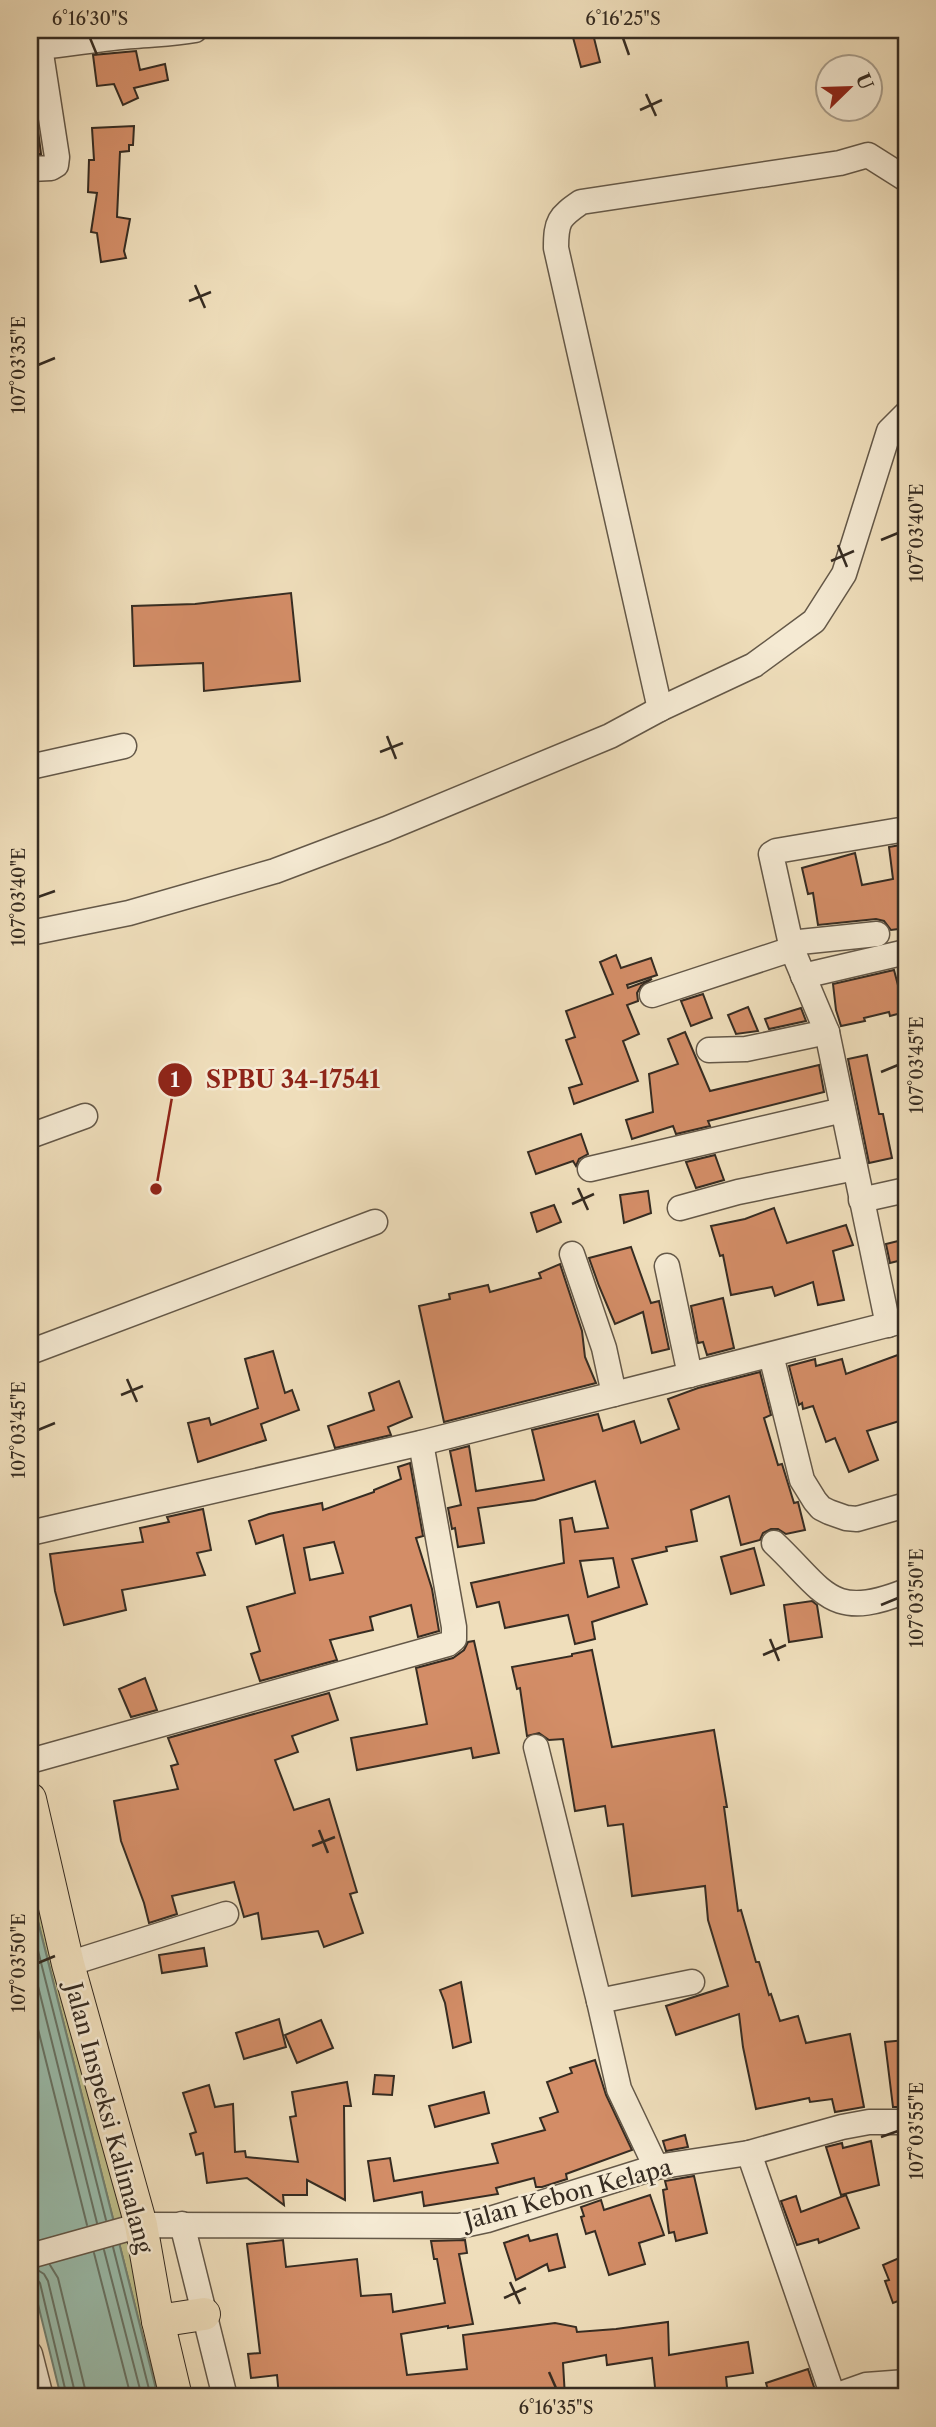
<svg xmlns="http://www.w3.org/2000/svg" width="936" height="2427" font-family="'Libre Caslon Text',serif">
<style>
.green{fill:#bfc08c;stroke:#7a7657;stroke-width:2}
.water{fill:#9abcab;stroke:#728274;stroke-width:2}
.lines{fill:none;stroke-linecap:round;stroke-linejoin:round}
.shore{stroke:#687466;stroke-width:2}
.building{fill:#d38d67;stroke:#362c22;stroke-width:2;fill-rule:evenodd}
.minor-casing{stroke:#645848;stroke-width:27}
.major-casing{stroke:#362c22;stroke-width:34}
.minor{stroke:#f5ead3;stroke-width:24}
.major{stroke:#efdebb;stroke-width:32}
.ticks{fill:none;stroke:#362c22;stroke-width:2.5}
.labels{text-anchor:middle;stroke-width:5;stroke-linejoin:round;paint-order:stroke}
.street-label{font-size:23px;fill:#362c22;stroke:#f5ead3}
.leader{fill:none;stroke:#8f2418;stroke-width:2.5}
.callout-dot{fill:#8f2418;stroke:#f5ead3;stroke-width:2.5}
.mark-label{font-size:21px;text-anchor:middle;font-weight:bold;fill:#fff}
.callout-label{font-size:24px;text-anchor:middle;font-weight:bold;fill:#8f2418;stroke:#f5ead3;stroke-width:5;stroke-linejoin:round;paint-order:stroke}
.neatline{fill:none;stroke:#362c22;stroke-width:2.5}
.ticks-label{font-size:18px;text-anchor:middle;fill:#362c22}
</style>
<rect width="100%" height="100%" fill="#efdebb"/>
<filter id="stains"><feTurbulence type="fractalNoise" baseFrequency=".00286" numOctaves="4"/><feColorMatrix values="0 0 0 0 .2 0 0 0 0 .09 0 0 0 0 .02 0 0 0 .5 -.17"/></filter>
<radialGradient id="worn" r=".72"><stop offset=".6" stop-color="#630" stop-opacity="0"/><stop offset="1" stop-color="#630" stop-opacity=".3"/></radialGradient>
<path class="green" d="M30 1799 176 2397H158L30 1890Z"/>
<path class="water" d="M30 1890 158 2397H61L30 2272Z"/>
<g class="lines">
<g class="shore">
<path d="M30 1919 106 2220"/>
<path d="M30 1954 97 2223"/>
<path d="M30 1997 87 2225"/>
<path d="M113 2247 151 2397"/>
<path d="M104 2250 142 2397"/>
<path d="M94 2253 131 2397"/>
<path d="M50 2265 58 2278 87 2397"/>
<path d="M36 2269 44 2274 48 2281 76 2397"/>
<path d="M30 2277 36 2278 40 2283 67 2397"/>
</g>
</g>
<g class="building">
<path d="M571 30H592L600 62 581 67Z"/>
<path d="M136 51 140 70 165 64 168 80 134 88 138 98 123 105 114 84 97 86 93 55Z"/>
<path d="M37 122 41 154H32L30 123Z"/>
<path d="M134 126 133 145H129V151L120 152 117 217 130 219 124 251 126 258 101 262 97 233 91 232 97 193 88 192 89 160H94L92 128Z"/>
<path d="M291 593 300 681 204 691 203 663 134 666 132 606 195 604Z"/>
<path d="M906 844V928L891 930 884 921 876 919 818 925 813 893 808 894 802 868 855 853 862 885 893 879 889 847Z"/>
<path d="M616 955 621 968 651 958 657 975 627 985 628 988 652 979 641 986 637 993 638 1001 627 1005 639 1034 623 1041 638 1081 574 1104 569 1088 582 1084 566 1040 575 1037 566 1011 613 994 600 962Z"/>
<path d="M894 970 905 1012 890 1016 889 1012 864 1018 865 1021 841 1026 836 1010 833 984Z"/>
<path d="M703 994 712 1018 691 1026 681 1001Z"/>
<path d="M748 1007 758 1031 736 1034 728 1015Z"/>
<path d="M801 1008 806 1021 769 1029 765 1019Z"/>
<path d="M685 1032 710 1091 819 1065 824 1092 708 1121 710 1126 676 1134 673 1126 632 1139 626 1120 653 1112 649 1074 678 1064 668 1039Z"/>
<path d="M867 1055 879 1114H883L892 1158 869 1163 848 1059Z"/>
<path d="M581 1134 588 1154 579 1159 576 1166 573 1161 536 1174 528 1152Z"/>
<path d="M715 1155 724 1180 696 1188 686 1162Z"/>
<path d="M648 1191 651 1213 624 1223 620 1195Z"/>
<path d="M554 1205 561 1222 537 1232 531 1213Z"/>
<path d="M774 1208 787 1243 846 1225 853 1245 833 1251 844 1300 818 1305 813 1282 775 1296 772 1287 731 1295 723 1255 720 1256 711 1226 745 1219Z"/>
<path d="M906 1239V1259L890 1263 886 1244Z"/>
<path d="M631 1247 651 1303 659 1301 669 1349 652 1353 643 1312 615 1324 599 1286 589 1258Z"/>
<path d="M560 1264 582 1331 585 1357 596 1383 444 1422 419 1306 450 1299 449 1294 488 1285 490 1292 541 1278 539 1273Z"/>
<path d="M723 1298 734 1348 707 1355 703 1342 698 1343 691 1306Z"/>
<path d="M273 1351 285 1393 292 1390 299 1410 261 1424 266 1440 198 1462 188 1423 209 1418 211 1425 258 1408 245 1359Z"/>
<path d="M906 1352V1419L867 1431 878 1460 849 1472 835 1438 826 1442 813 1406 803 1409 802 1403 799 1405 789 1366 815 1359 816 1366 842 1359 846 1374Z"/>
<path d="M760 1372 771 1415 764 1418 778 1465 782 1464 794 1503 798 1502 805 1530 786 1534 778 1529H771L763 1533 760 1540 741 1545 729 1496 691 1510 697 1541 666 1547 667 1551 632 1559 647 1604 592 1622 595 1639 575 1644 568 1615 505 1628 499 1602 477 1607 471 1583 564 1563 560 1520 572 1518 575 1532 608 1528 595 1481 535 1500 478 1508 484 1543 458 1547 455 1528 452 1529 448 1508 461 1505 450 1451 469 1446 476 1491 544 1480 532 1430 598 1414 603 1431 634 1421 641 1443 679 1429 668 1399 698 1388ZM613 1558 619 1587 588 1597 580 1561Z"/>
<path d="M399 1381 412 1417 388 1427 391 1435 335 1448 328 1426 374 1410 369 1393Z"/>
<path d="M410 1463 423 1536 416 1538 432 1589 439 1631 418 1637 411 1605 370 1617 373 1630 330 1640 337 1660 260 1681 251 1654 260 1651 247 1607 295 1593 283 1535 256 1544 249 1521 269 1514 322 1503 323 1510 374 1492V1490L401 1479 398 1467ZM334 1542 343 1573 310 1580 304 1548Z"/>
<path d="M203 1509 211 1550 197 1553 205 1575 122 1590 126 1610 64 1625 55 1591 50 1554 143 1542 140 1528 169 1522 167 1517Z"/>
<path d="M754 1548 764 1585 731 1594 721 1557Z"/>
<path d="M812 1601 817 1605 822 1637 789 1642 784 1605Z"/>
<path d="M474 1641 499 1753 473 1758 471 1748 357 1770 351 1738 427 1724 416 1668 453 1658 464 1650 468 1642Z"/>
<path d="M592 1650 612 1747 714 1730 727 1807H724L738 1911 741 1910 756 1962H759L769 1995 771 1994 780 2021 798 2016 806 2043 850 2034 864 2107 835 2112 832 2099 810 2102 809 2098 756 2109 743 2047 739 2014 676 2035 666 2006 728 1986 708 1920 705 1886 632 1896 623 1824 608 1826 605 1806 575 1811 563 1739 549 1740 539 1733 527 1736 520 1688 517 1689 512 1667 572 1656V1654Z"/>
<path d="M145 1678 157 1710 131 1717 119 1689Z"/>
<path d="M329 1693 338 1720 292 1736 298 1752 275 1760 294 1810 329 1799 357 1892 350 1894 363 1933 324 1947 318 1931 262 1939 258 1913 244 1917 234 1882 172 1896 177 1914 149 1923 144 1903 121 1841 114 1801 178 1789 171 1766 178 1764 168 1738Z"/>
<path d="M204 1948 207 1966 162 1973 159 1955Z"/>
<path d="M461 1982 471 2042 453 2048 445 2003 440 1990Z"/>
<path d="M279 2019 286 2047 244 2059 236 2033Z"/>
<path d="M321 2020 333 2048 297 2063 285 2035Z"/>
<path d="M906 2040V2107H893L885 2042Z"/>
<path d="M595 2060 606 2095 632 2150 566 2174 567 2179 542 2187H536L534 2178 496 2188 498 2194 424 2206 422 2192 374 2201 368 2161 390 2158 394 2181 498 2163 492 2144 545 2130 540 2118 558 2112 547 2082 572 2073 570 2068Z"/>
<path d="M375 2075 394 2076 392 2095 373 2094Z"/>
<path d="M347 2082 351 2106H344L345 2200 307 2180V2195H283L284 2205 247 2178 207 2183 203 2153 196 2155 190 2134 196 2132 183 2093 209 2085 215 2107 233 2104 235 2152 245 2151 246 2157 298 2162 290 2117 296 2116 292 2092Z"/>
<path d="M484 2092 489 2113 435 2127 429 2106Z"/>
<path d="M685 2135 688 2147 666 2151 663 2141Z"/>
<path d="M871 2141 879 2185 841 2195 826 2147 842 2143 843 2148Z"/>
<path d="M694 2176 707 2233 676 2241 674 2232 669 2233 663 2190 667 2189 665 2181Z"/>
<path d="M650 2195 664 2235 639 2243 645 2264 609 2275 595 2231 586 2234 581 2217 584 2216 581 2207 601 2200 604 2210Z"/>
<path d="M846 2195 859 2228 819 2243 818 2239 797 2245 781 2201 796 2196 801 2212Z"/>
<path d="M557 2234 565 2267 549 2271 547 2264 516 2280 504 2243 528 2235 530 2241Z"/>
<path d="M283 2240 286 2267 357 2259 361 2296 391 2294 393 2312 445 2303 437 2259H434L431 2241 465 2240 467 2253 459 2254 473 2324 448 2328V2326L401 2334 407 2375 467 2369 463 2335 555 2323 576 2327 577 2332 616 2329 668 2322 669 2355 748 2342 753 2373 726 2377 728 2397H699V2395L656 2397 652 2358 607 2365 606 2355 563 2363 565 2397H391V2394L365 2397H279L277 2375 251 2378 248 2354 260 2353 247 2244Z"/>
<path d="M906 2255V2320L898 2301 893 2303 885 2281 889 2280 883 2265Z"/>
<path d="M808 2369 815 2390 794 2397H770L766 2383Z"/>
</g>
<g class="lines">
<g class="minor-casing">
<g id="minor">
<path d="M40 47C72 44 103 38 134 36 155 34 174 34 195 30"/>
<path d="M30 169 51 168 56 165 57 157 40 47V30"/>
<path d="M660 709 556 248C556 221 559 217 581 202L840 163 868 155 906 179"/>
<path d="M30 767 124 746"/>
<path d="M30 933 129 913 275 871 386 829 610 736 660 709 754 665 814 621 844 574 889 431 906 414"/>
<path d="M790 943 877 934"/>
<path d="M803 976 906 952"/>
<path d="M652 995 792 949"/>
<path d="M709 1050 746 1049 827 1032"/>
<path d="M30 1136 85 1116"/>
<path d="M590 1169 843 1110"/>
<path d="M861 1200 906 1190"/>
<path d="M680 1208 738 1192 855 1168"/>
<path d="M572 1254 604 1348 614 1394"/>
<path d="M667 1266 690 1375"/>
<path d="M888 1325 827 1032 792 949 771 854 776 851 906 829"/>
<path d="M30 1352 375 1222"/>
<path d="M771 1355 802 1480 815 1501 821 1508 829 1512 846 1518 857 1519 906 1505"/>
<path d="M30 1533 421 1443 906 1320"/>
<path d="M774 1543C824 1590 830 1622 906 1591"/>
<path d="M536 1747 599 2001"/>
<path d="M30 1761 448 1644 454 1639V1627L421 1443"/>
<path d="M68 1964 226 1914"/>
<path d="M749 2153 833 2396"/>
<path d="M656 2167 619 2089 599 2001 692 1982"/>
<path d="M182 2224 225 2397"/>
<path d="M30 2256 141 2225 459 2226 487 2220 656 2167 749 2153 842 2127 869 2122H906"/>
<path d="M30 2354 41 2397"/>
<path d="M832 2397 866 2385 906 2382"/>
</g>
</g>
<g class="major-casing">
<g id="major">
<path d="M30 1799 68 1964 141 2225 158 2321 176 2397"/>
<path d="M158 2321 204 2314"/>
</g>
</g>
<use href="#minor" class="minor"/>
<use href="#major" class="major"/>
</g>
<path class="ticks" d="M90 38 97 55M623 38 629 55M646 94 656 116M640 110 662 100M195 285 205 308M189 301 211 292M38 365 55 358M881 540 898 533M838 545 847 567M831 561 854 551M387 736 396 759M380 752 403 743M38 897 55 891M881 1072 898 1065M578 1188 588 1210M572 1204 594 1194M127 1379 137 1402M121 1395 143 1386M38 1430 55 1423M881 1605 898 1598M770 1639 779 1661M763 1655 786 1645M319 1830 328 1853M312 1846 335 1837M38 1963 55 1956M881 2137 898 2131M510 2282 520 2304M504 2298 526 2288M549 2372 556 2388"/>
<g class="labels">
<g class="street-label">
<text transform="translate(109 2118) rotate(75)" y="8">Jalan Inspeksi Kalimalang</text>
<text transform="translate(568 2194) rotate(-15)" y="8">Jalan Kebon Kelapa</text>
</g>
</g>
<path class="leader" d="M156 1189L175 1080"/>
<g class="callout-dot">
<circle cx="156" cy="1189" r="7"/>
<circle cx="175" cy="1080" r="18"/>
</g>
<g class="mark-label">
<text x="175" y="1087">1</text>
</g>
<g class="callout-label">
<text x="293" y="1088">SPBU 34-17541</text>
</g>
<rect width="936" height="2427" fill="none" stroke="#efdebb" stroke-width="77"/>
<g transform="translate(849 88) rotate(67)"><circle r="33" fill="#f5ead3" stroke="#a99e8c" stroke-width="2"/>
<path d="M0-5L12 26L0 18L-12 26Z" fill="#8f2418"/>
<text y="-10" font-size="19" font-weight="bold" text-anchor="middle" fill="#362c22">U</text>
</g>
<rect x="38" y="38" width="860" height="2350" class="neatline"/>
<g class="ticks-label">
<text x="90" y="25">6°16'30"S</text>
<text x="623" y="25">6°16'25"S</text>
<text transform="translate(19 365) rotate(-90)" y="6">107°03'35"E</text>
<text transform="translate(917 533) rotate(-90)" y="6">107°03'40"E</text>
<text transform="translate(19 897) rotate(-90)" y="6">107°03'40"E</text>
<text transform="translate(917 1065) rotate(-90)" y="6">107°03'45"E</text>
<text transform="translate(19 1430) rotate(-90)" y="6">107°03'45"E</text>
<text transform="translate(917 1598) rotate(-90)" y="6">107°03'50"E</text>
<text transform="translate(19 1963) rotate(-90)" y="6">107°03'50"E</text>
<text transform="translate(917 2131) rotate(-90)" y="6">107°03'55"E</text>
<text x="556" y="2414">6°16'35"S</text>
</g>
<rect width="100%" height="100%" filter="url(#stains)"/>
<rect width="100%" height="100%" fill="url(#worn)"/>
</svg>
